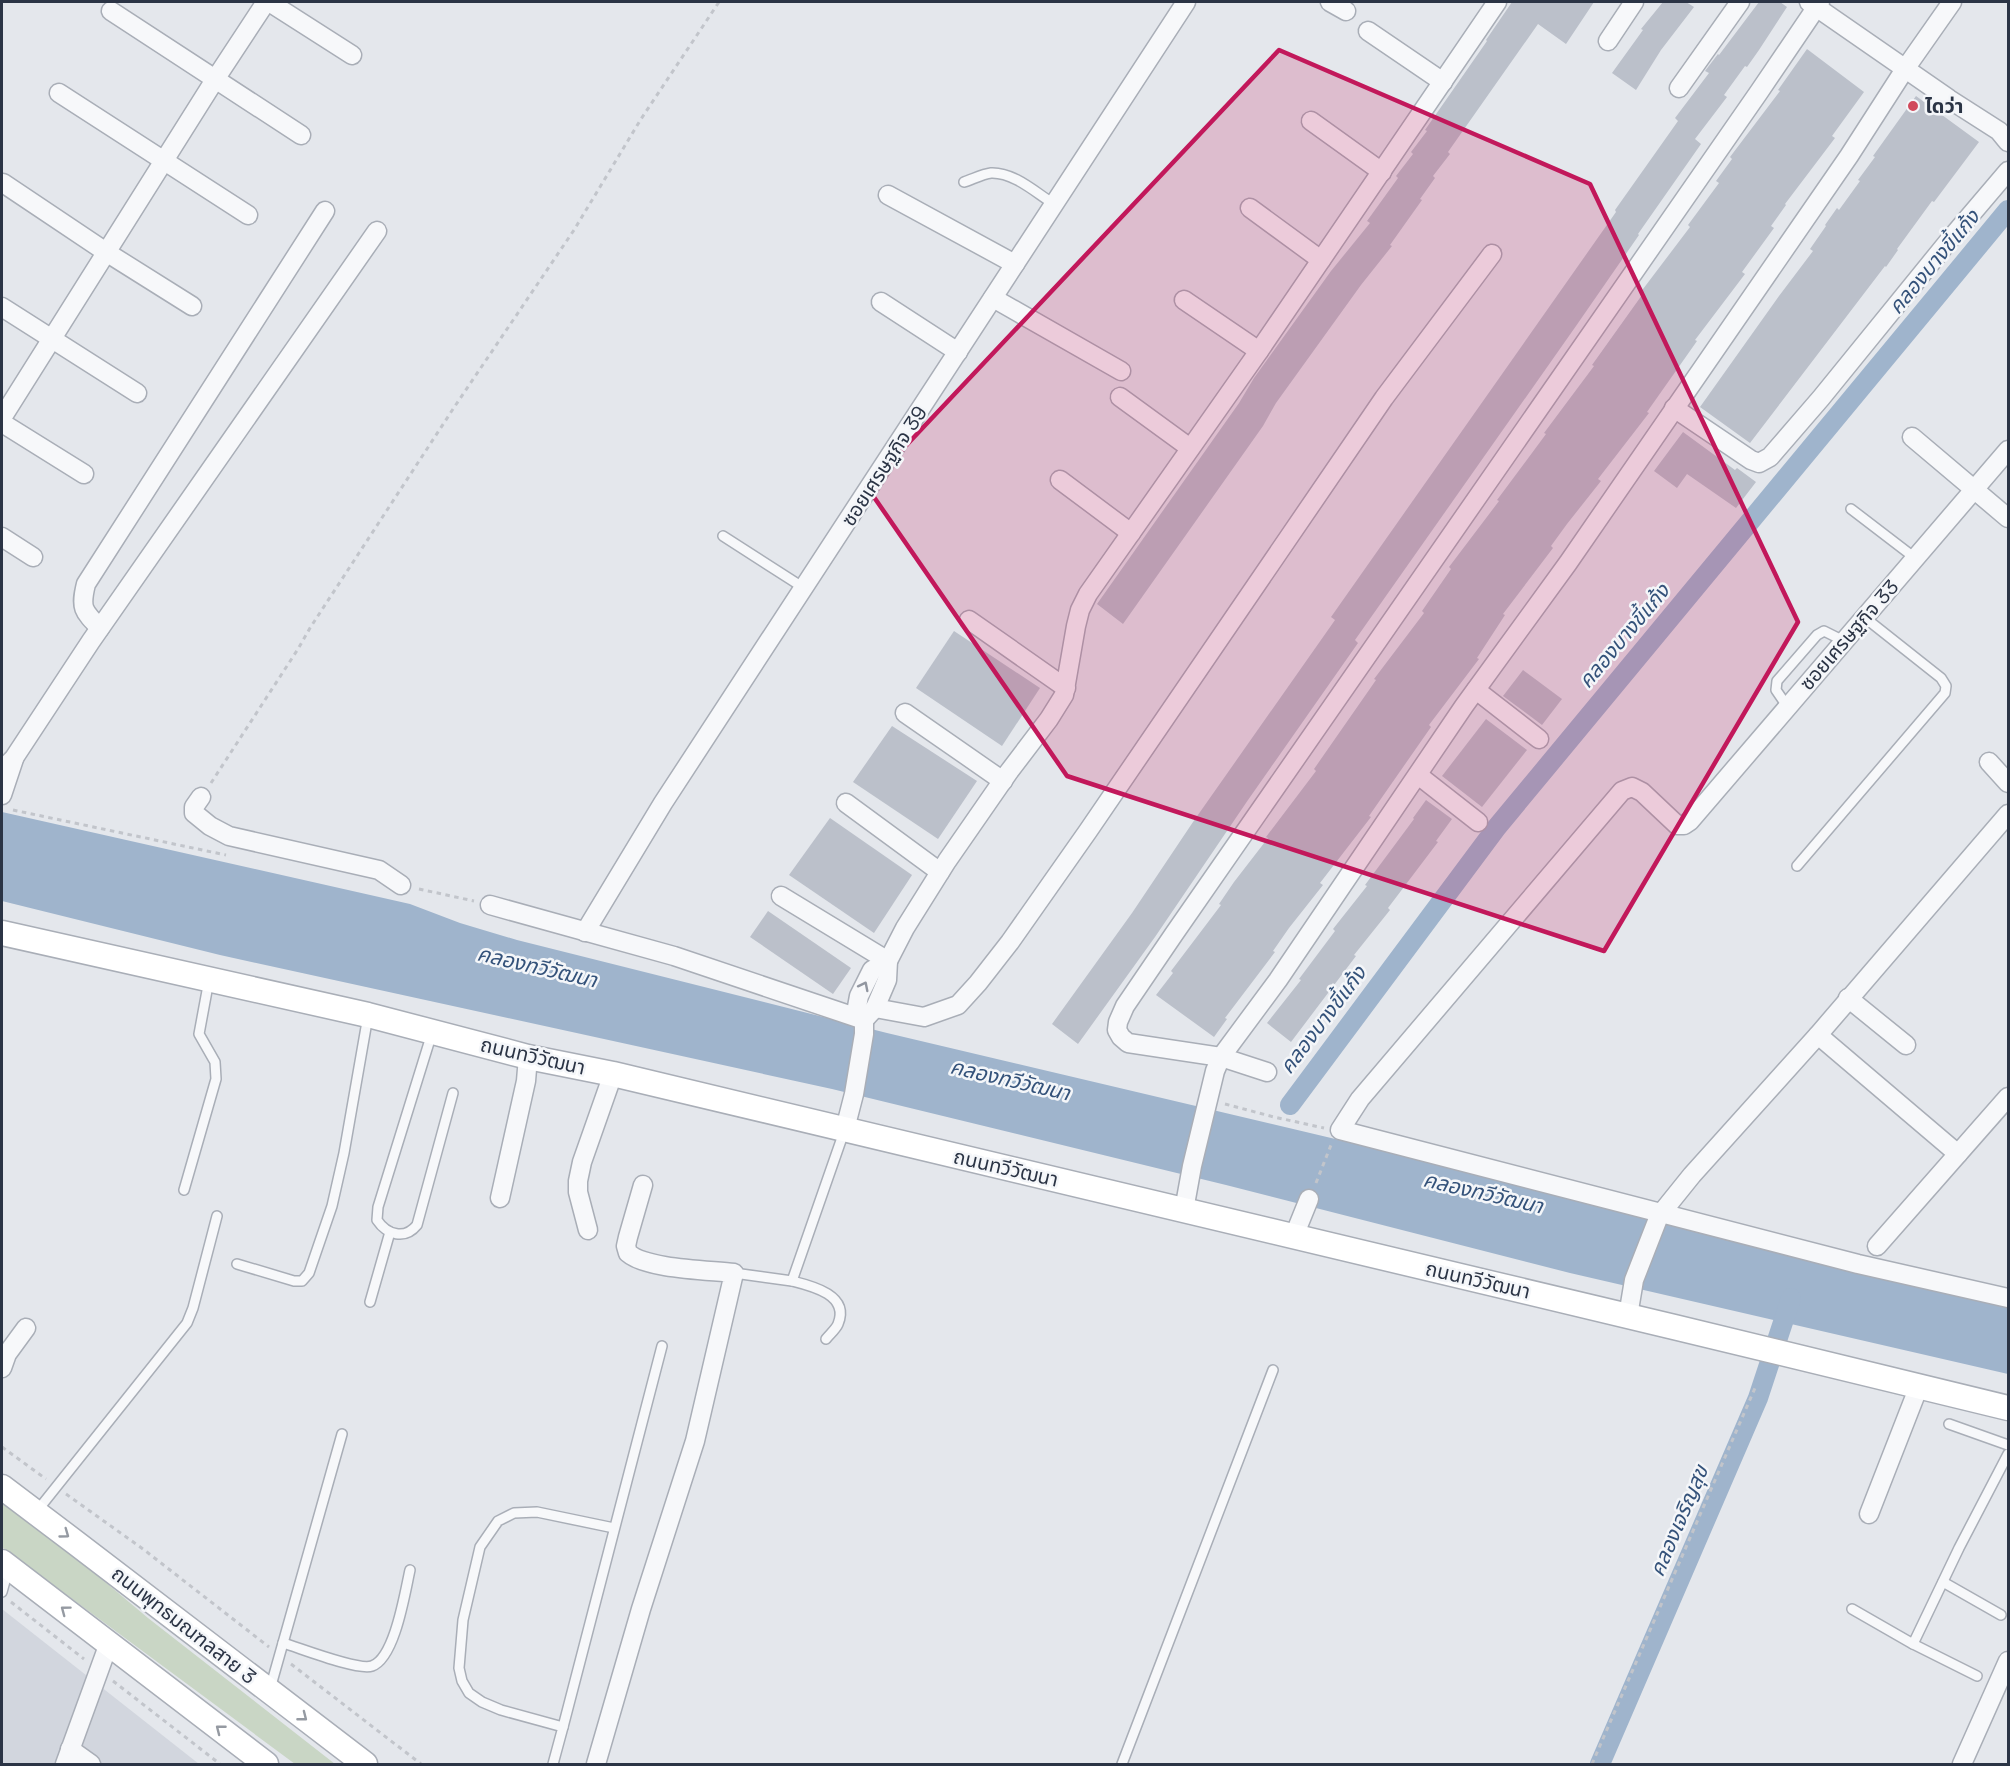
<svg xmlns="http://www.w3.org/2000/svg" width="2010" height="1766" font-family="'Space Grotesk','Noto Sans Thai',sans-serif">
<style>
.built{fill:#d2d6de}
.green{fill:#c9d6c5}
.water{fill:#9fb4cc}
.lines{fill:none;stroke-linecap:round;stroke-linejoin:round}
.canal{stroke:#9fb4cc;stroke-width:20}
.building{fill:#bbc0ca}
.lane-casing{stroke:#a9aeb7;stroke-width:12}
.street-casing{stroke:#a9aeb7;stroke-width:21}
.secondary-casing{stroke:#a9aeb7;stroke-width:27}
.path{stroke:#c2c5cb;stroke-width:3;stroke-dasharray:4.5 4.5;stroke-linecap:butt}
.lane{stroke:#f7f8fa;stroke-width:9}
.street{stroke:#f7f8fa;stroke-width:18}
.secondary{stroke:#fff;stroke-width:24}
.oneway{stroke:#9196a0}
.oneway2{stroke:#959aa2}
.marked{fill:#c2185b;fill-opacity:0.2;stroke:#c2185b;stroke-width:4.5;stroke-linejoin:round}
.poi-dot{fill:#d1495b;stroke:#f4f6f9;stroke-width:2}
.labels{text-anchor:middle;stroke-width:5;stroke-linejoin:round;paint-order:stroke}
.poi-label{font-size:20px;font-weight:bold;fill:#2b3445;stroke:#f4f6f9;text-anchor:start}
.street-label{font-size:20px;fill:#2b3445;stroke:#f4f6f9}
.water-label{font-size:21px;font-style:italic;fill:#34527a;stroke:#f4f6f9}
</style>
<rect width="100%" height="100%" fill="#e4e7ec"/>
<path class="built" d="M2 1609 199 1764H2Z"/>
<path class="green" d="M2 1502 72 1554 148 1618 335 1764H295L2 1547Z"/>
<path class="water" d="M2 812 410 904 460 923 517 940 887 1033 1652 1214 2008 1302V1374L1570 1273 1226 1185 832 1089 220 955 2 901Z"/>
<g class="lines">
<g class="canal">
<path d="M1290 1105 1497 827 2008 210"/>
<path d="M1600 1764 1758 1398 1791 1298"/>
</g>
</g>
<g class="building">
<path d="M1512 2H1594L1566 44 1538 24 1448 152 1450 154 1433 176 1435 178 1420 199 1422 200 1390 245 1392 246 1361 285 1276 403 1263 426 1123 624 1097 604 1239 403 1254 378 1331 271 1370 223 1367 221 1398 178 1396 176 1413 154 1411 152 1427 131 1425 130 1487 41 1486 40Z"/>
<path d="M1663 2H1686L1694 7 1661 50 1636 90 1612 73 1643 30 1641 29Z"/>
<path d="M1759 2H1780L1787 7 1759 50 1747 67 1745 66 1724 95 1727 97 1695 139 1701 144 1638 234 1639 235 1576 326 1355 640 1358 643 1248 800 1155 937 1078 1044 1052 1024 1132 913 1193 822 1335 620 1331 617 1616 212 1615 210 1678 121 1675 118 1709 73 1705 71 1718 54 1719 55Z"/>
<path d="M1807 49 1864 92 1832 136 1835 138 1785 204 1786 205 1771 226 1774 228 1742 272 1745 274 1695 340 1697 341 1647 412 1649 413 1598 479 1601 481 1567 524 1551 546 1553 548 1503 614 1505 615 1477 658 1479 659 1429 725 1431 727 1369 816 1371 817 1320 883 1323 885 1289 928 1273 951 1275 952 1225 1018 1227 1019 1214 1037 1156 995 1173 973 1171 971 1221 905 1219 904 1234 882 1268 838 1266 837 1316 771 1314 769 1376 680 1374 679 1424 613 1422 611 1451 569 1449 567 1499 501 1497 500 1546 434 1544 433 1594 366 1592 365 1642 295 1640 293 1690 227 1688 225 1719 183 1716 181 1732 159 1730 157 1780 91 1778 90Z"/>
<path d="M1916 96 1979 142 1934 202 1932 201 1897 249 1898 250 1886 267 1885 266 1750 443 1700 407 1779 296 1813 251 1810 249 1826 226 1825 225 1837 208 1839 210 1860 181 1858 180 1875 157 1873 156Z"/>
<path d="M1683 432 1735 470 1737 468 1756 482 1736 508 1687 474 1677 488 1654 471Z"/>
<path d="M954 631 1040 688 1002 746 916 688Z"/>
<path d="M1523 670 1562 699 1542 725 1503 696Z"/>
<path d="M1486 719 1527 750 1482 807 1442 776Z"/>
<path d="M892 726 977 781 938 839 853 782Z"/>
<path d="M1426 800 1452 819 1436 841 1438 842 1388 908 1390 910 1354 955 1356 956 1291 1042 1267 1023 1301 980 1299 979 1335 931 1333 929 1367 886 1365 885 1414 819 1413 818Z"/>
<path d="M830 818 912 875 874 933 789 875Z"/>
<path d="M768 911 851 968 833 994 750 937Z"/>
</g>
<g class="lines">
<g class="lane-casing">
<g id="lane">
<path d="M964 182C973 179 983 174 991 173 1014 172 1036 193 1054 204"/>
<path d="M1851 509 1915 558"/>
<path d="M723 536 804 588"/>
<path d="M1787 706 1776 690 1777 681 1817 635 1824 631 1844 641"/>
<path d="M1797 866 1945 693 1946 686 1941 678 1864 617"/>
<path d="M432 1033 378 1207 377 1220C387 1235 405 1240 417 1225L453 1093"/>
<path d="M184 1190 216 1079 215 1062 199 1034 209 980"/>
<path d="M237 1264 294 1281H302L309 1273 332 1206 344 1153 368 1016"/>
<path d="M734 1273 792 1281 845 1129"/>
<path d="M792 1281C812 1286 850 1295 838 1324 836 1329 830 1334 826 1339"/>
<path d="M370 1302 390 1232"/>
<path d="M1949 1424 2008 1445"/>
<path d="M37 1511 187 1323 193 1308 217 1216"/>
<path d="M1943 1582 2001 1615"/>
<path d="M2 1592 8 1570"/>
<path d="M1852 1609 1913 1644 1959 1548 2008 1454"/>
<path d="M283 1643C300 1648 358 1671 372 1666 395 1658 405 1592 410 1570"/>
<path d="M1913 1644 1977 1676"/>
<path d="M270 1689 342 1434"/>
<path d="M563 1727 662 1346"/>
<path d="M553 1764 563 1727 501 1710 482 1702 469 1693 462 1681 459 1668 463 1620 480 1547 498 1521 514 1513 537 1512 614 1528"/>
<path d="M1122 1764 1273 1370"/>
</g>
</g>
<g class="street-casing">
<g id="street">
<path d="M269 2 352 55"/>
<path d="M1330 2 1346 11"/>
<path d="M1809 2 1949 99 1999 131 2008 142"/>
<path d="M111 11 301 135"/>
<path d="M1368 31 1443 82"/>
<path d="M1608 41 1634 2"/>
<path d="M1679 88 1740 2"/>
<path d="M59 93 248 215"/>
<path d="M1311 121 1382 172"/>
<path d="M3 183 106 252 192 306"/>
<path d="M888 195 1015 264"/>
<path d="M1250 208 1321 260"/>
<path d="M993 298 1121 371"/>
<path d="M1184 300 1259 351"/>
<path d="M881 302 958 352"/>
<path d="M2 307 137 393"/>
<path d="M1120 397 1190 448"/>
<path d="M1674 408 1751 460 1759 463 1770 457 1821 398 1951 238 2008 171"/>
<path d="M2 418 216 78 266 2"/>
<path d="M2 423 84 474"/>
<path d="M1912 437 2008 518"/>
<path d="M2008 450 1690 821 1684 825H1677L1642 792 1632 787 1622 791 1360 1099 1340 1130 1858 1264 2008 1298"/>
<path d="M1060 480 1131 533"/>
<path d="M2 537 33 557"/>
<path d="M969 620 1066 688"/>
<path d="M100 628C83 611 80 608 86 584L325 211"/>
<path d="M1476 690 1539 739"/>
<path d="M905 713 1003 781"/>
<path d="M1989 762 2008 783"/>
<path d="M2 770 14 758 91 641 377 231"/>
<path d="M1418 775 1478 822"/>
<path d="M2 795 14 759"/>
<path d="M201 797 194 807V813L210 826 229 836 379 870 401 885"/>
<path d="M846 803 940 872"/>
<path d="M781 896 888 961"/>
<path d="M490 905 674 956 864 1020"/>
<path d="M585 932 663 803 1186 2"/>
<path d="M1848 998 1906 1045"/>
<path d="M875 1008 924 1017 958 1005 978 983 1010 942 1088 831 1384 398 1492 254"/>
<path d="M864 1020 875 1008 887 980 888 961 905 928 947 861 1008 773 1049 719 1064 695 1076 626 1080 610 1088 594 1259 351 1497 2"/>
<path d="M1818 1035 1958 1154"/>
<path d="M1267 1072 1221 1057 1128 1043 1121 1037 1117 1030 1118 1022 1125 1006 1174 934 1759 92 1820 2"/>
<path d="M845 1129 854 1094 864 1034V1020L857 1007 859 996 872 970 888 961"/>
<path d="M500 1198 526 1081 528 1057"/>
<path d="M1184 1210 1192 1166 1215 1071 1221 1057 1278 980 1464 706 1568 563 1849 156 1905 69 1952 2"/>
<path d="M588 1230 578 1192V1181L582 1162 613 1074"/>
<path d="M1294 1236 1309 1199"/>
<path d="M1877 1246 2008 1097"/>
<path d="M1628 1316 1634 1280 1659 1216 1692 1175 1818 1035 2008 814"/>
<path d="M2 1368 7 1354 26 1328"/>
<path d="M1869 1514 1919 1386"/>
<path d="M70 1749 91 1764"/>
<path d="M65 1764 109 1643"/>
<path d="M596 1764 641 1609 695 1441 734 1273C708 1270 646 1269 628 1253L626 1246 628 1237 643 1185"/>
<path d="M1962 1764 2008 1661"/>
</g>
</g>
<g class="secondary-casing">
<g id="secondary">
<path d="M2 933 368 1015 528 1057 613 1074 1674 1327 2008 1408"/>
<path d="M2 1487 76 1543 365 1764"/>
<path d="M2 1562 266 1764"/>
</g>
</g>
<g class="path">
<path d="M211 783 298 649 310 628 455 406 574 230 641 119 719 2"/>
<path d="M13 810 226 855"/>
<path d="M419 889 474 901"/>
<path d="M1225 1104 1274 1117 1324 1128"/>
<path d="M1316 1183 1331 1145"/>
<path d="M2 1447 46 1479"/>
<path d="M66 1494 143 1549 269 1647"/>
<path d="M11 1602 84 1659"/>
<path d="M291 1664 421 1764"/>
<path d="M113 1681 220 1764"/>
<path d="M1592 1764 1755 1388"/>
</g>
<use href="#lane" class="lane"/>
<use href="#street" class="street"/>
<use href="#secondary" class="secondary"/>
</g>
<defs><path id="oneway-chevron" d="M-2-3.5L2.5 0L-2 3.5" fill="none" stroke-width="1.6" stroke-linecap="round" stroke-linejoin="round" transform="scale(1.5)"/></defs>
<use class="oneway" href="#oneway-chevron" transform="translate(864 986) rotate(-63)"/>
<g class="oneway2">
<use href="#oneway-chevron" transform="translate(65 1534) rotate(36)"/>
<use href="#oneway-chevron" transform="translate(65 1610) rotate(-143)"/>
<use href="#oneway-chevron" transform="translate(303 1717) rotate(38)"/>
<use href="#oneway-chevron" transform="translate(220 1729) rotate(-142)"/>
</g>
<path class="marked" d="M1279 50 1590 184 1798 622 1604 951 1067 776 867 487Z"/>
<circle class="poi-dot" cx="1913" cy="106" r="6"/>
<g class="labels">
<g class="poi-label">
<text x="1925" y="113">ไดว่า</text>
</g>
<g class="street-label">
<text transform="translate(884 466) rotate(-57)" y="7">ซอยเศรษฐกิจ 39</text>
<text transform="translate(1849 635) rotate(-49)" y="7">ซอยเศรษฐกิจ 33</text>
<text transform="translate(533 1056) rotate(13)" y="7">ถนนทวีวัฒนา</text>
<text transform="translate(1006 1168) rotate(13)" y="7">ถนนทวีวัฒนา</text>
<text transform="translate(1478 1280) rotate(13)" y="7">ถนนทวีวัฒนา</text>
<text transform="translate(184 1625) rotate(38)" y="7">ถนนพุทธมณฑลสาย 3</text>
</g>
<g class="water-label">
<text transform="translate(1934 262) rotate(-50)" y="7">คลองบางขี้แก้ง</text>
<text transform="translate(1624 636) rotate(-50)" y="7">คลองบางขี้แก้ง</text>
<text transform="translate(537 967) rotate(13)" y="7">คลองทวีวัฒนา</text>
<text transform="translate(1323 1020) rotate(-53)" y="7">คลองบางขี้แก้ง</text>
<text transform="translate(1010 1080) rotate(13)" y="7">คลองทวีวัฒนา</text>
<text transform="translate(1483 1193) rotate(13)" y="7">คลองทวีวัฒนา</text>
<text transform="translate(1679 1521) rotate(-67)" y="7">คลองเจริญสุข</text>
</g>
</g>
<rect width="2010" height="1766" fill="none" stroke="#2b3445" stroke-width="6"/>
</svg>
